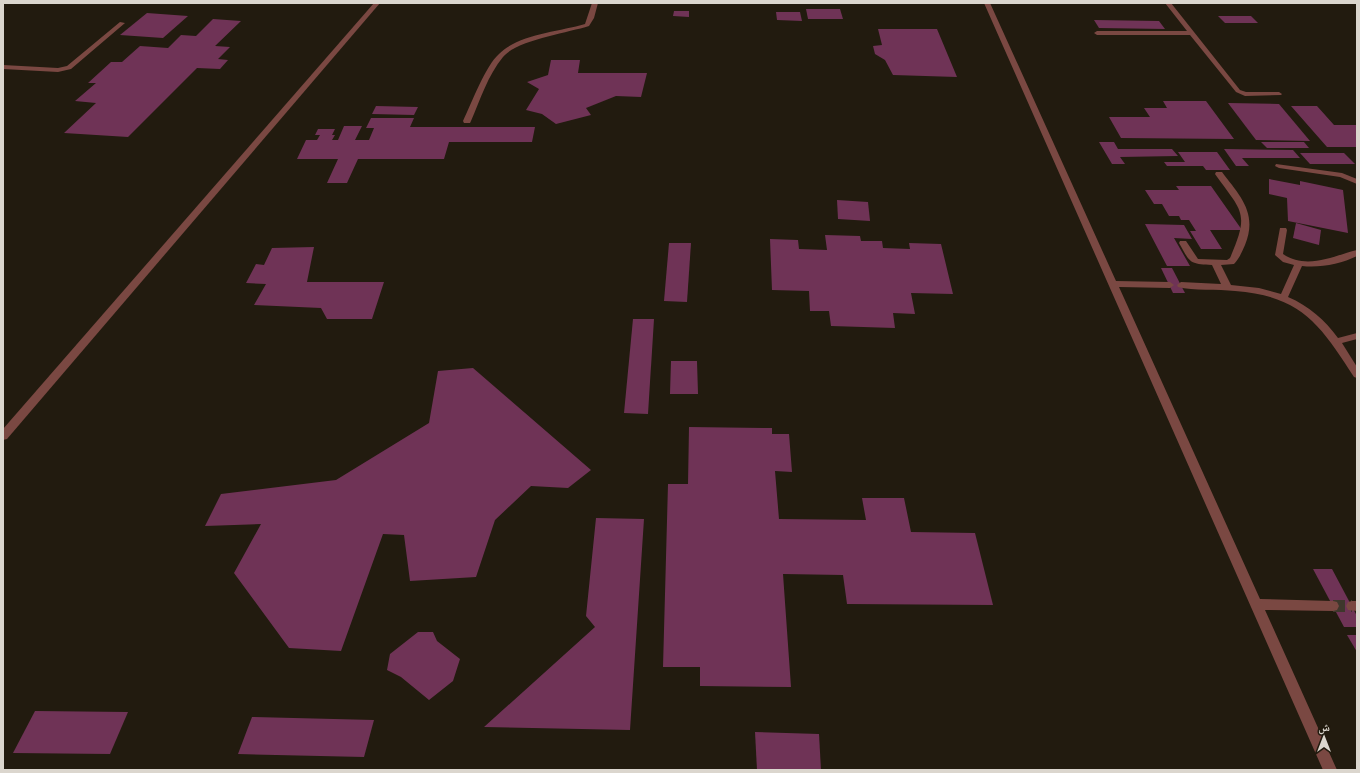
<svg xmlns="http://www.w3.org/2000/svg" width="1360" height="773" font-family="Montserrat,'Noto Naskh Arabic',sans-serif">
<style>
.building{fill:#6f3356}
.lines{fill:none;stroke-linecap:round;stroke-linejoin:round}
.street-tunnel{stroke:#3e372c;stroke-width:12;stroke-dasharray:12 6;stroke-linecap:butt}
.lane{fill:#7a4842;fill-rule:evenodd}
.street{fill:#7a4842;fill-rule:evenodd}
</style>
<rect width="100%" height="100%" fill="#221b0f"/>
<g class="building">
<path d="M806 9H840L843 19H808Z"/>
<path d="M674 11H689V17L673 16Z"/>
<path d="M776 12H800L802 21 777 20Z"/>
<path d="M147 13 188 16 163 38 120 35Z"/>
<path d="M1218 16H1251L1258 23H1225Z"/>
<path d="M213 19 241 21 215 46 230 47 218 59 228 60 220 69 197 68 128 137 64 133 96 103 75 101 96 83H88L111 62H122L140 46 168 48 181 35 196 36Z"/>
<path d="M1094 20 1159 21 1165 29 1099 28Z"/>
<path d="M878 29H937L957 77 893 75 885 60 875 54 873 46 882 45Z"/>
<path d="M551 60H580L578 73H647L641 97 616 96 586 108 591 115 556 124 542 114 526 110 539 89 527 82 548 75Z"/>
<path d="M1163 101H1206L1234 139 1121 138 1109 117H1150L1144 108H1167Z"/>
<path d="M1228 103 1279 104 1310 141 1256 140Z"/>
<path d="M376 106 418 107 414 115 372 114Z"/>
<path d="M1291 106H1317L1334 125H1357V147H1327Z"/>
<path d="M371 118H414L410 127H535L532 142H449L444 159H358L347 183H327L338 159H297L306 140H317L320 135H315L318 129H335L332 135H335L332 140H338L344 126H362L355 140H369L374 128H366Z"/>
<path d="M1099 142H1114L1118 149H1172L1178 156 1120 157 1125 164H1112Z"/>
<path d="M1261 142H1304L1309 148H1267Z"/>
<path d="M1224 149 1293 150 1300 158H1242L1249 166H1236Z"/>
<path d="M1178 152H1217L1230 170H1206L1203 166H1167L1164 162H1185Z"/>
<path d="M1300 153H1344L1355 164H1310Z"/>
<path d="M1269 179 1300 185V181L1343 190 1348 233 1288 221 1287 198 1269 194Z"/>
<path d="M1176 186H1211L1242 230H1210L1222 249H1201L1190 231H1196L1189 220H1181L1179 216H1169L1162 204H1154L1145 190H1179Z"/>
<path d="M837 200 868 202 870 221 838 219Z"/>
<path d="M1296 223 1321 230 1319 245 1293 238Z"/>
<path d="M1145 224 1184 225 1192 239 1174 238 1190 266H1167Z"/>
<path d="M825 235 860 236 861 241H882L883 248 910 249 909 243 941 244 953 294 911 293 915 314 893 313 895 328 831 326 829 311H810L809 291 772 290 770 239 798 240 799 249 827 250Z"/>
<path d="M669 243H691L687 302 664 301Z"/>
<path d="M314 247 307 282H384L372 319H327L321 308 254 305 266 284 246 283 256 264 264 265 272 248Z"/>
<path d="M1161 268H1172L1185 293H1173Z"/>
<path d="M633 319H654L648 414 624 413Z"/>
<path d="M671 361H697L698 394H670Z"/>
<path d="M473 368 591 470 568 488 531 486 495 520 476 577 410 581 404 535 383 534 341 651 289 648 234 573 261 524 205 526 221 494 336 480 429 423 438 371Z"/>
<path d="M689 427 772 428V434H789L792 472 775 471 779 519 866 520 862 498H904L911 532 975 533 993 605 847 604 843 575 783 574 791 687 700 686V667H663L668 484H688Z"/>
<path d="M596 518 644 519 630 730 484 727 595 627 586 616Z"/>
<path d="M1313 569H1332L1357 616V627H1344Z"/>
<path d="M418 632H433L437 641 460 659 453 681 429 700 401 677 387 670 390 654Z"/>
<path d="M1347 635H1357V652Z"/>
<path d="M35 711 128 712 110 754 13 753Z"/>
<path d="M252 717 374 720 364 757 238 754Z"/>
<path d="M755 732 819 734 821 770H757Z"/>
</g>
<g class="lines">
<path class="street-tunnel" d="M1333 606H1352"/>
<path class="lane" d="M592 3H598L594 18 589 26C567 33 517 40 503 57 488 75 480 100 471 121L470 123H464L463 121C471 104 486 65 499 54 519 34 558 32 585 24Z"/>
<g class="street">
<path d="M374 3H380L7 439 3 440V429Z"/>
<path d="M984 3H990L1116 281 1170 282 1174 285 1170 288 1119 287 1260 599 1333 601 1337 602 1339 606 1337 610 1333 611 1265 610 1337 770H1323Z"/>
<path d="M1165 3H1171L1240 90 1246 92H1279L1282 94 1281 95 1245 96 1236 92 1190 35H1097L1094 33 1097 31H1187Z"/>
<path d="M120 22 125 23 71 69 58 72 3 69V65L58 68 67 66Z"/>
<path d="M1276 164 1342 173 1357 179V184L1340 177 1279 168 1275 166Z"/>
<path d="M1216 172H1222C1240 196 1258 213 1245 245 1242 252 1239 259 1234 264L1221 265 1231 285 1259 288 1281 294 1294 265 1283 262 1275 255 1280 228H1286L1287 230 1283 254C1307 270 1333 256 1357 250V256C1341 264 1320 268 1302 266L1288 297C1309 306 1325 320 1338 338L1357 333V339L1342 343 1357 367V378L1354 377C1321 326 1302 296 1235 291 1218 289 1193 291 1178 287L1177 285 1181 282 1221 284 1212 265C1188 264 1190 262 1179 243L1180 241H1186L1198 259 1227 260 1230 258C1250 212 1242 212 1215 174Z"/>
<path d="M1352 601H1357V611L1348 610 1346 606 1348 602Z"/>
</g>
</g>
<rect width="1360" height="773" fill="none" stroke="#dbd6ce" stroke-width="8"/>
<g transform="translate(1324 737)" stroke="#221b0f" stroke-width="3" paint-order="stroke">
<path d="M0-3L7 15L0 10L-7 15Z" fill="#dbd6ce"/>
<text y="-6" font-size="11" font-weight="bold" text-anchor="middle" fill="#dbd6ce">ش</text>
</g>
</svg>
